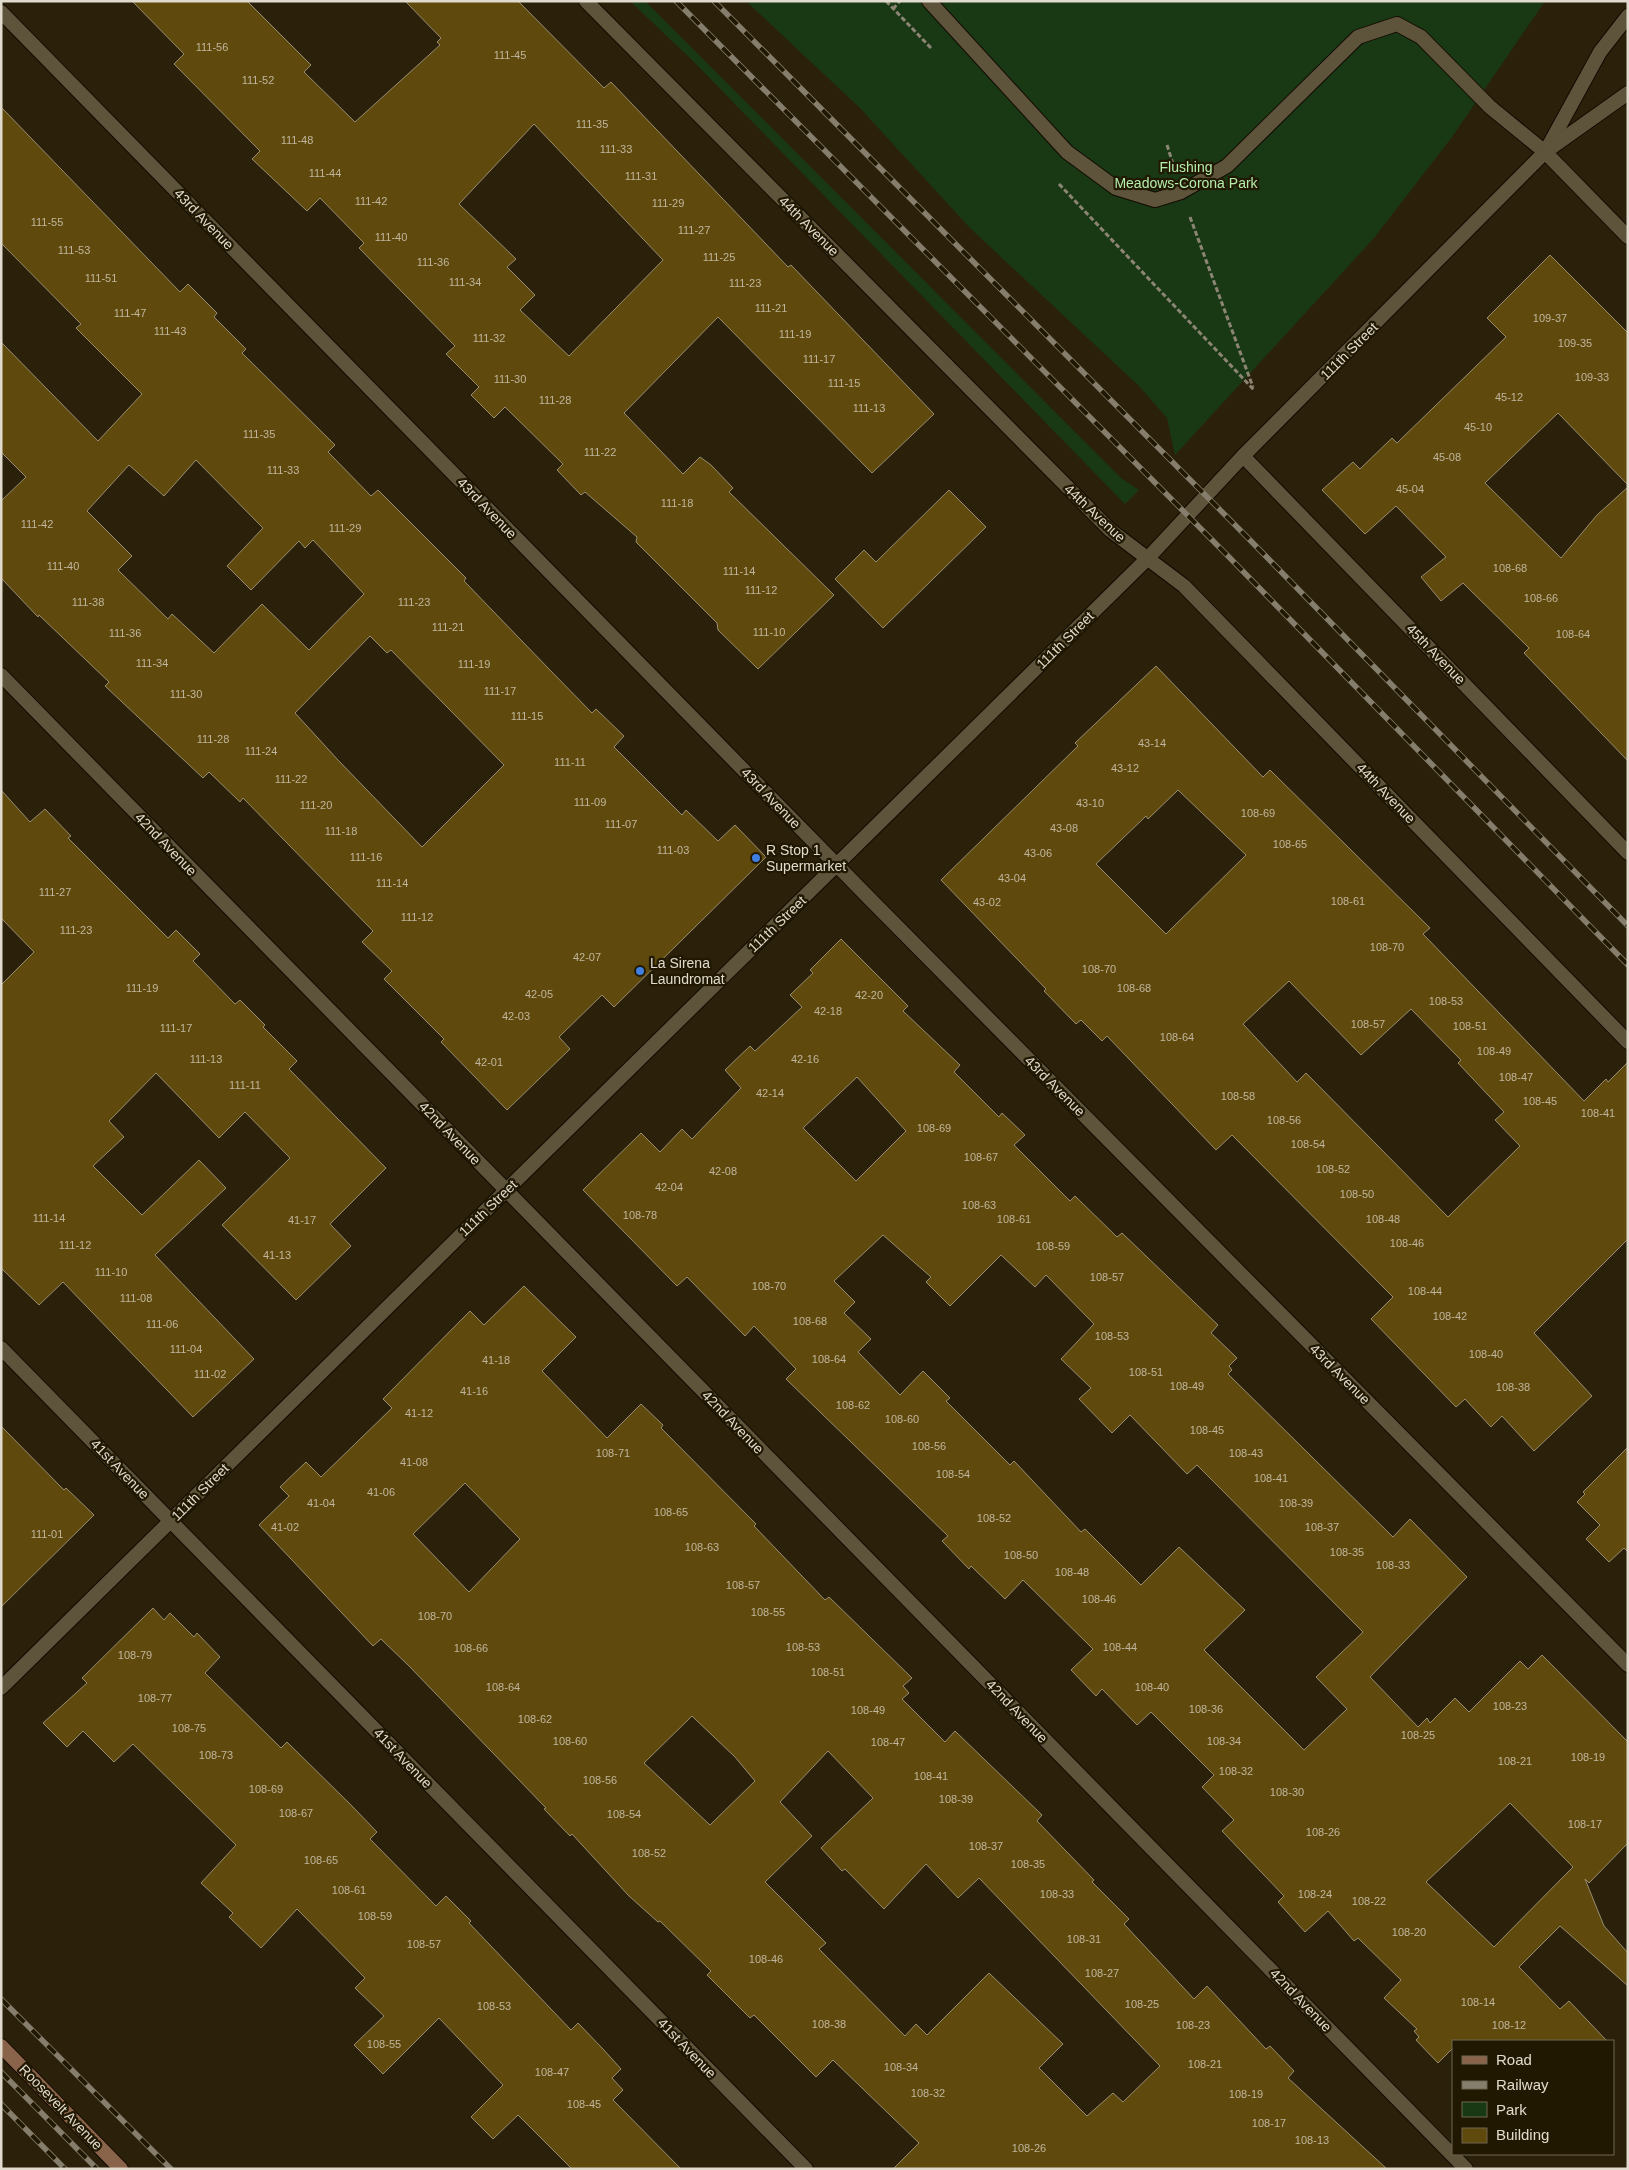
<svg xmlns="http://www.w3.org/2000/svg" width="1629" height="2170" font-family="Helvetica,sans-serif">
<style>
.green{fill:#193915}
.building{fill:#5f490d;stroke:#988d72;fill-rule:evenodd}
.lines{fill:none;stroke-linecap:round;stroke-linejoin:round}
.service-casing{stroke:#130a00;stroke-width:16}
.minor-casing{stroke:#130a00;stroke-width:16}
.secondary-casing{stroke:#130a00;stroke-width:16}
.path{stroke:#8d8573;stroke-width:3;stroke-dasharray:5 2.5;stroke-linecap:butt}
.service{stroke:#5e533b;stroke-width:14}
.minor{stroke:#5e533b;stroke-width:14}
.secondary{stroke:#8a644a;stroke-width:14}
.rail-casing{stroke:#867e6c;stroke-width:5.5}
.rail{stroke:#211802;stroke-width:4;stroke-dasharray:11;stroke-linecap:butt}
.shop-dot{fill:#3f7fe0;stroke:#211802;stroke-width:2}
.labels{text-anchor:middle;stroke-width:4.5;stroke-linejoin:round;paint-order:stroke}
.number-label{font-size:11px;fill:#c0b69d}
.park-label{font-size:14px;fill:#b3eeaa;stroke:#211802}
.street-label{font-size:14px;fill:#e1dbcd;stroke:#211802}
.poi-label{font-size:14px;fill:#e1dbcd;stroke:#211802;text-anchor:start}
</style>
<rect width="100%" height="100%" fill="#2b210a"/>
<g class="green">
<path d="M630 1H645L1121 478 1139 490 1125 504 692 60Z"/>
<path d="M746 1H1545L1452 137 1374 238 1175 455 1167 418 1139 386 970 228 860 108Z"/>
</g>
<g class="building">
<path d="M132 1H247L311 65 304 72 355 122 440 45 437 42 441 38 405 1H518L604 88 611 82 788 267 791 265 934 414 872 473 718 317 624 413 683 474 700 457 711 465 733 488 729 492 834 595 758 669 718 630 717 623 636 542 637 537 585 492 581 495 557 470 563 464 505 407 494 418 471 395 479 387 446 354 455 346 359 248 364 243 320 198 307 211 252 159 260 151 174 64 184 54ZM534 124 663 260 569 356 520 310 535 295 507 267 516 259 459 204Z"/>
<path d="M1 107 180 292 188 284 217 313 214 317 246 349 242 353 335 445 328 452 371 496 378 490 466 578 464 581 549 669 592 713 596 709 624 736 614 747 682 815 686 810 718 841 735 825 766 857 614 1007 602 995 559 1037 570 1049 507 1110 441 1042 444 1039 384 979 392 971 362 942 373 931 243 798 240 802 209 772 203 778 105 686 109 682 39 615 38 617 1 578V501L26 477 1 452V342L98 441 142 394 76 328 81 324 1 243ZM196 460 263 528 227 566 251 590 299 541 305 548 313 540 364 594 309 650 262 604 214 653 172 614 168 619 118 570 132 556 87 511 129 465 164 496ZM370 636 387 653 391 650 504 765 422 847 338 760 295 713Z"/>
<path d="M1550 255 1628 333V485L1558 413 1485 483 1561 558 1597 515 1628 487V761L1524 653 1529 648 1463 583 1441 601 1421 577 1446 557 1396 506 1365 534 1322 490 1353 462 1360 469 1392 438 1397 443 1506 337 1487 318Z"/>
<path d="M949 490 986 527 883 628 835 579 864 550 876 562Z"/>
<path d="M1156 666 1263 777 1270 770 1430 928 1423 934 1584 1101 1606 1079 1608 1082 1628 1062V1239L1534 1333 1592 1396 1534 1451 1502 1416 1491 1427 1465 1399 1456 1407 1371 1319 1393 1297 1232 1135 1216 1150 1107 1036 1102 1041 1081 1020 1076 1024 1044 991 1046 989 941 880 1078 746 1075 743ZM1178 790 1246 855 1166 934 1096 864 1146 816 1148 819ZM1289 981 1361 1055 1411 1009 1461 1060 1458 1063 1504 1112 1495 1120 1520 1146 1448 1217 1306 1073 1297 1082 1243 1024Z"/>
<path d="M1 790 30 822 45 809 71 836 68 838 168 938 176 930 200 954 193 961 235 1004 240 1000 265 1025 263 1027 297 1061 289 1069 386 1168 330 1224 351 1246 296 1300 222 1225 290 1158 245 1112 219 1138 156 1073 109 1121 124 1137 93 1166 142 1215 199 1160 226 1188 155 1255 254 1359 193 1417 63 1282 39 1305 1 1268V985L34 952 1 918Z"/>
<path d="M841 939 908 1006 903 1011 960 1065 954 1072 999 1117 1002 1113 1025 1135 1014 1145 1070 1201 1075 1196 1117 1237 1122 1233 1218 1325 1211 1333 1237 1358 1229 1366 1232 1370 1228 1374 1393 1537 1410 1519 1467 1577 1370 1677 1418 1727 1427 1718 1430 1723 1455 1698 1469 1712 1520 1661 1528 1669 1542 1655 1628 1742V1843L1589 1883 1585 1879 1604 1926 1628 1953V1986L1560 1926 1519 1967 1560 2009 1569 2001 1607 2041H1453V2048L1438 2063 1416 2040 1419 2037 1414 2031 1417 2029 1384 1998 1401 1980 1358 1938 1354 1941 1328 1911 1305 1932 1278 1902 1284 1896 1222 1831 1234 1820 1202 1787 1214 1775 1151 1712 1137 1725 1102 1689 1096 1696 1071 1670 1093 1649 1023 1580 1005 1599 971 1566 969 1569 942 1541 948 1536 786 1379 796 1369 754 1326 745 1336 687 1277 677 1286 583 1190 641 1133 660 1152 682 1129 692 1139 741 1088 725 1070 750 1046 755 1051 802 1007 790 995 813 973 810 970ZM857 1077 906 1131 856 1181 803 1128ZM883 1235 931 1277 926 1282 950 1306 1001 1255 1035 1287 1046 1275 1094 1324 1061 1359 1091 1388 1079 1399 1112 1433 1130 1415 1187 1474 1197 1465 1363 1632 1316 1677 1347 1709 1304 1750 1204 1650 1245 1610 1179 1547 1141 1585 1085 1529 1081 1532 1014 1461 1010 1465 946 1401 950 1398 923 1371 900 1395 858 1352 871 1339 844 1313 855 1302 834 1281ZM1510 1803 1573 1867 1494 1947 1426 1882Z"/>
<path d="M524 1286 576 1337 542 1371 607 1438 641 1404 663 1425 661 1428 756 1524 754 1526 825 1600 829 1597 912 1678 903 1686 909 1693 902 1699 945 1742 955 1731 1042 1815 1037 1821 1094 1880 1092 1882 1129 1919 1124 1924 1194 1999 1207 1986 1266 2049 1270 2046 1294 2071 1288 2078 1387 2169H893L919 2143 833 2060 816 2077 754 2015 750 2018 707 1975 711 1971 660 1921 658 1922 629 1896 572 1834 570 1836 544 1809 546 1808 409 1666 381 1639 373 1646 259 1525 289 1496 280 1487 306 1462 321 1477 392 1408 383 1399 470 1311 484 1325ZM465 1483 520 1539 469 1592 413 1534ZM692 1716 735 1757 755 1781 710 1825 644 1763ZM828 1751 873 1798 821 1848 842 1871 845 1869 884 1909 926 1864 958 1898 979 1878 1160 2066 1123 2102 1113 2093 1087 2116 1039 2068 1063 2044 989 1973 927 2035 916 2024 905 2036 819 1949 826 1943 765 1882 812 1836 780 1802Z"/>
<path d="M1 1426 64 1490 66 1488 94 1515 1 1607Z"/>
<path d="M1628 1447V1552L1624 1548 1609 1562 1586 1539 1600 1525 1577 1502 1585 1494 1583 1492Z"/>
<path d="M153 1608 164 1620 170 1613 194 1637 197 1633 220 1657 205 1673 281 1748 287 1742 351 1805 377 1832 370 1839 436 1906 446 1896 471 1921 469 1923 571 2030 578 2023 603 2049 621 2069 612 2078 623 2090 613 2100 681 2169H572L518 2115 493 2139 471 2117 503 2085 439 2018 383 2074 354 2045 384 2016 355 1988 365 1978 297 1909 261 1948 229 1917 233 1913 201 1883 236 1845 133 1744 114 1762 83 1731 67 1747 43 1723 87 1683 82 1678Z"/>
</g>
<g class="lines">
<g class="service-casing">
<path id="service" d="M929 1 1067 152 1116 188 1155 200 1181 192 1227 166 1358 37 1397 24 1421 37 1490 107 1545 152"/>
</g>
<g class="minor-casing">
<g id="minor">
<path d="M586 1 1110 530 1184 586 1628 1042"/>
<path d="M1 12 869 898 1628 1665"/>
<path d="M1548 147 1600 52 1628 16"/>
<path d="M1545 152 1628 237"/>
<path d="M1243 456 1628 853"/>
<path d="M1 675 1466 2169"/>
<path d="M1 1348 806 2169"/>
<path d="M1 1688 1148 558 1243 456 1545 152 1628 93"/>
</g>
</g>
<g class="secondary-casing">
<path id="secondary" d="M1 2046 121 2169"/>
</g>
<g class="path">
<path d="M886 1 931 48"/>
<path d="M893 9 900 1"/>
<path d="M1167 145 1173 164"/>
<path d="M1059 184 1254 390"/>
<path d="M1190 217 1253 387"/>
</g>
<use href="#service" class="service"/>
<use href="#minor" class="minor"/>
<use href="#secondary" class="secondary"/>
<g class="rail-casing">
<g id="rail">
<path d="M676 1 1228 556 1628 965"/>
<path d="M714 1 1247 537 1628 926"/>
<path d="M1 1999 171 2169"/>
<path d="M1 2072 97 2169"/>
<path d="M1 2104 65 2169"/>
</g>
</g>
<use href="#rail" class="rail"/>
</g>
<g class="shop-dot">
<circle cx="756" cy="858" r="5"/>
<circle cx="640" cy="971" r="5"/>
</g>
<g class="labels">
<g class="number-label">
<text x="212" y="51">111-56</text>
<text x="510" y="59">111-45</text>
<text x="258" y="84">111-52</text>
<text x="592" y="128">111-35</text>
<text x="297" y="144">111-48</text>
<text x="616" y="153">111-33</text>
<text x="325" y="177">111-44</text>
<text x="641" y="180">111-31</text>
<text x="371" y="205">111-42</text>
<text x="668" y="207">111-29</text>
<text x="47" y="226">111-55</text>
<text x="694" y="234">111-27</text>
<text x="391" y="241">111-40</text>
<text x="74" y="254">111-53</text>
<text x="719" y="261">111-25</text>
<text x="433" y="266">111-36</text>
<text x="101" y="282">111-51</text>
<text x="465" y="286">111-34</text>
<text x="745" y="287">111-23</text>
<text x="771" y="312">111-21</text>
<text x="130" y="317">111-47</text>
<text x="1550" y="322">109-37</text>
<text x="170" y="335">111-43</text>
<text x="795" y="338">111-19</text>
<text x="489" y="342">111-32</text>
<text x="1575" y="347">109-35</text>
<text x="819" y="363">111-17</text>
<text x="1592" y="381">109-33</text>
<text x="510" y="383">111-30</text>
<text x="844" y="387">111-15</text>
<text x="1509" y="401">45-12</text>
<text x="555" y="404">111-28</text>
<text x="869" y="412">111-13</text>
<text x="1478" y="431">45-10</text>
<text x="259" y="438">111-35</text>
<text x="600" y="456">111-22</text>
<text x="1447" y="461">45-08</text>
<text x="283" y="474">111-33</text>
<text x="1410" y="493">45-04</text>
<text x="677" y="507">111-18</text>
<text x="37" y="528">111-42</text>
<text x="345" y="532">111-29</text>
<text x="63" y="570">111-40</text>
<text x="1510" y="572">108-68</text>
<text x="739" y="575">111-14</text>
<text x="761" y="594">111-12</text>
<text x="1541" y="602">108-66</text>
<text x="88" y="606">111-38</text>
<text x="414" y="606">111-23</text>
<text x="448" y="631">111-21</text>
<text x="769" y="636">111-10</text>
<text x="125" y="637">111-36</text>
<text x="1573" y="638">108-64</text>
<text x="152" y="667">111-34</text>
<text x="474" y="668">111-19</text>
<text x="500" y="695">111-17</text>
<text x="186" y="698">111-30</text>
<text x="527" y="720">111-15</text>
<text x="213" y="743">111-28</text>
<text x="1152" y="747">43-14</text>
<text x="261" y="755">111-24</text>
<text x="570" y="766">111-11</text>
<text x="1125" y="772">43-12</text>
<text x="291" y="783">111-22</text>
<text x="590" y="806">111-09</text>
<text x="1090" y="807">43-10</text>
<text x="316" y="809">111-20</text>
<text x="1258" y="817">108-69</text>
<text x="621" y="828">111-07</text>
<text x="1064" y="832">43-08</text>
<text x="341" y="835">111-18</text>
<text x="1290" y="848">108-65</text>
<text x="673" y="854">111-03</text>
<text x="1038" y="857">43-06</text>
<text x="366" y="861">111-16</text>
<text x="1012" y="882">43-04</text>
<text x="392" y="887">111-14</text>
<text x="55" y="896">111-27</text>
<text x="1348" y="905">108-61</text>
<text x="987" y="906">43-02</text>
<text x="417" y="921">111-12</text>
<text x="76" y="934">111-23</text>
<text x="1387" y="951">108-70</text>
<text x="587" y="961">42-07</text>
<text x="1099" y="973">108-70</text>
<text x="142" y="992">111-19</text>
<text x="1134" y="992">108-68</text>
<text x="539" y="998">42-05</text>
<text x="869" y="999">42-20</text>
<text x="1446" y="1005">108-53</text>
<text x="828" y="1015">42-18</text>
<text x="516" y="1020">42-03</text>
<text x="1368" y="1028">108-57</text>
<text x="1470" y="1030">108-51</text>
<text x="176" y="1032">111-17</text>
<text x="1177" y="1041">108-64</text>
<text x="1494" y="1055">108-49</text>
<text x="206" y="1063">111-13</text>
<text x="805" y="1063">42-16</text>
<text x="489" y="1066">42-01</text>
<text x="1516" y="1081">108-47</text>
<text x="245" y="1089">111-11</text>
<text x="770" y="1097">42-14</text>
<text x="1238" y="1100">108-58</text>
<text x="1540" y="1105">108-45</text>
<text x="1598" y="1117">108-41</text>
<text x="1284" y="1124">108-56</text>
<text x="934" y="1132">108-69</text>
<text x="1308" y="1148">108-54</text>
<text x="981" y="1161">108-67</text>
<text x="1333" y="1173">108-52</text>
<text x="723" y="1175">42-08</text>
<text x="669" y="1191">42-04</text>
<text x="1357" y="1198">108-50</text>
<text x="979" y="1209">108-63</text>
<text x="640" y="1219">108-78</text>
<text x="49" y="1222">111-14</text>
<text x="1014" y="1223">108-61</text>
<text x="1383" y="1223">108-48</text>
<text x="302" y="1224">41-17</text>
<text x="1407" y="1247">108-46</text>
<text x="75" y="1249">111-12</text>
<text x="1053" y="1250">108-59</text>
<text x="277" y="1259">41-13</text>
<text x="111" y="1276">111-10</text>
<text x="1107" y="1281">108-57</text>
<text x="769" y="1290">108-70</text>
<text x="1425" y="1295">108-44</text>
<text x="136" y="1302">111-08</text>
<text x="1450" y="1320">108-42</text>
<text x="810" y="1325">108-68</text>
<text x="162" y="1328">111-06</text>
<text x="1112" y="1340">108-53</text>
<text x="186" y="1353">111-04</text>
<text x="1486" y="1358">108-40</text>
<text x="829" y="1363">108-64</text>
<text x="496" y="1364">41-18</text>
<text x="1146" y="1376">108-51</text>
<text x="210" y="1378">111-02</text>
<text x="1187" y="1390">108-49</text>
<text x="1513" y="1391">108-38</text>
<text x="474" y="1395">41-16</text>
<text x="853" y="1409">108-62</text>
<text x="419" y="1417">41-12</text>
<text x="902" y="1423">108-60</text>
<text x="1207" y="1434">108-45</text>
<text x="929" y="1450">108-56</text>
<text x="613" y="1457">108-71</text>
<text x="1246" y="1457">108-43</text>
<text x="414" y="1466">41-08</text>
<text x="953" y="1478">108-54</text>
<text x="1271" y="1482">108-41</text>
<text x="381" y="1496">41-06</text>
<text x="321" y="1507">41-04</text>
<text x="1296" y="1507">108-39</text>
<text x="671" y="1516">108-65</text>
<text x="994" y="1522">108-52</text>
<text x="285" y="1531">41-02</text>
<text x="1322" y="1531">108-37</text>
<text x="47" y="1538">111-01</text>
<text x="702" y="1551">108-63</text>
<text x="1347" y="1556">108-35</text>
<text x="1021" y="1559">108-50</text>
<text x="1393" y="1569">108-33</text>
<text x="1072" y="1576">108-48</text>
<text x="743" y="1589">108-57</text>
<text x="1099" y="1603">108-46</text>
<text x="768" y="1616">108-55</text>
<text x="435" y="1620">108-70</text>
<text x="803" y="1651">108-53</text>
<text x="1120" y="1651">108-44</text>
<text x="471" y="1652">108-66</text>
<text x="135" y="1659">108-79</text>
<text x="828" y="1676">108-51</text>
<text x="503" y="1691">108-64</text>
<text x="1152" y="1691">108-40</text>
<text x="155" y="1702">108-77</text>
<text x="1510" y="1710">108-23</text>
<text x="1206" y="1713">108-36</text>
<text x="868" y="1714">108-49</text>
<text x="535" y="1723">108-62</text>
<text x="189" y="1732">108-75</text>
<text x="1418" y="1739">108-25</text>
<text x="570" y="1745">108-60</text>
<text x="1224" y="1745">108-34</text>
<text x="888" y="1746">108-47</text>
<text x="216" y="1759">108-73</text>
<text x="1588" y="1761">108-19</text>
<text x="1515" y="1765">108-21</text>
<text x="1236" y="1775">108-32</text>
<text x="931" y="1780">108-41</text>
<text x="600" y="1784">108-56</text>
<text x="266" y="1793">108-69</text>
<text x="1287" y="1796">108-30</text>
<text x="956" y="1803">108-39</text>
<text x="296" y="1817">108-67</text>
<text x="624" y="1818">108-54</text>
<text x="1585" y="1828">108-17</text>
<text x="1323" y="1836">108-26</text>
<text x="986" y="1850">108-37</text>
<text x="649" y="1857">108-52</text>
<text x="321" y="1864">108-65</text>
<text x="1028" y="1868">108-35</text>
<text x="349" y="1894">108-61</text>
<text x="1057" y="1898">108-33</text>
<text x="1315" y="1898">108-24</text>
<text x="1369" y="1905">108-22</text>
<text x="375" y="1920">108-59</text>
<text x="1409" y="1936">108-20</text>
<text x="1084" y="1943">108-31</text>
<text x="424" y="1948">108-57</text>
<text x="766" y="1963">108-46</text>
<text x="1102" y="1977">108-27</text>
<text x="1478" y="2006">108-14</text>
<text x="1142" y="2008">108-25</text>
<text x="494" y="2010">108-53</text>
<text x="829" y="2028">108-38</text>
<text x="1193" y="2029">108-23</text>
<text x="1509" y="2029">108-12</text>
<text x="384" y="2048">108-55</text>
<text x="1205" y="2068">108-21</text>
<text x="901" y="2071">108-34</text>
<text x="552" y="2076">108-47</text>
<text x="928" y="2097">108-32</text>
<text x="1246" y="2098">108-19</text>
<text x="584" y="2108">108-45</text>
<text x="1269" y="2127">108-17</text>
<text x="1312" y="2144">108-13</text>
<text x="1029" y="2152">108-26</text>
</g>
<g class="park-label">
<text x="1186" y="172">Flushing<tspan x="1186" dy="16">Meadows-Corona Park</tspan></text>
</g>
<g class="street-label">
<text transform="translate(204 219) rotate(46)" y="5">43rd Avenue</text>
<text transform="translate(809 226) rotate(45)" y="5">44th Avenue</text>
<text transform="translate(1349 351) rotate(-45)" y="5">111th Street</text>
<text transform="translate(487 508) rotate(46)" y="5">43rd Avenue</text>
<text transform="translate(1095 513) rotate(43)" y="5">44th Avenue</text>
<text transform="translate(1065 640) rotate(-45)" y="5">111th Street</text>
<text transform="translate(1436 654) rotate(46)" y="5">45th Avenue</text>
<text transform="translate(1386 793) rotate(46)" y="5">44th Avenue</text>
<text transform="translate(771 798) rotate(46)" y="5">43rd Avenue</text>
<text transform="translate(166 844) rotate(46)" y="5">42nd Avenue</text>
<text transform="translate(777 924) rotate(-44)" y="5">111th Street</text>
<text transform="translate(1055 1086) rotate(45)" y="5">43rd Avenue</text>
<text transform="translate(450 1133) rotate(46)" y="5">42nd Avenue</text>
<text transform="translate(488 1208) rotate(-44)" y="5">111th Street</text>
<text transform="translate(1340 1374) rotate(45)" y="5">43rd Avenue</text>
<text transform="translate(733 1422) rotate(46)" y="5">42nd Avenue</text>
<text transform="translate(120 1469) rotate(46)" y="5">41st Avenue</text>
<text transform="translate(200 1492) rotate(-45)" y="5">111th Street</text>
<text transform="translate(1017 1711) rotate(46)" y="5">42nd Avenue</text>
<text transform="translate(403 1758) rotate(46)" y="5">41st Avenue</text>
<text transform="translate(1301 2000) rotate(46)" y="5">42nd Avenue</text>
<text transform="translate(687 2048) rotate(46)" y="5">41st Avenue</text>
<text transform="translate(61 2107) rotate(46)" y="5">Roosevelt Avenue</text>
</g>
<g class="poi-label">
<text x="766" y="855">R Stop 1<tspan x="766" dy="16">Supermarket</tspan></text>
<text x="650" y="968">La Sirena<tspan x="650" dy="16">Laundromat</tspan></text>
</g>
</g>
<rect width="1629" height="2170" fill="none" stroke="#e1dbcd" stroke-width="5"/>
<rect x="1452" y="2040" width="162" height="115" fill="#211802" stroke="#6e6653"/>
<rect x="1462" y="2056" width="25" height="8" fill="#8a644a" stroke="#6e6653"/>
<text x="1496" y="2065" font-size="15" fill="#e1dbcd">Road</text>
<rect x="1462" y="2081" width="25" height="8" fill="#867e6c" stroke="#6e6653"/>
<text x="1496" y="2090" font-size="15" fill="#e1dbcd">Railway</text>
<rect x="1462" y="2102" width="25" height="15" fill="#193915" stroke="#6e6653"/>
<text x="1496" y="2115" font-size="15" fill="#e1dbcd">Park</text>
<rect x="1462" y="2128" width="25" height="15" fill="#5f490d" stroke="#6e6653"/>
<text x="1496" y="2140" font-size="15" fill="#e1dbcd">Building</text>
</svg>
